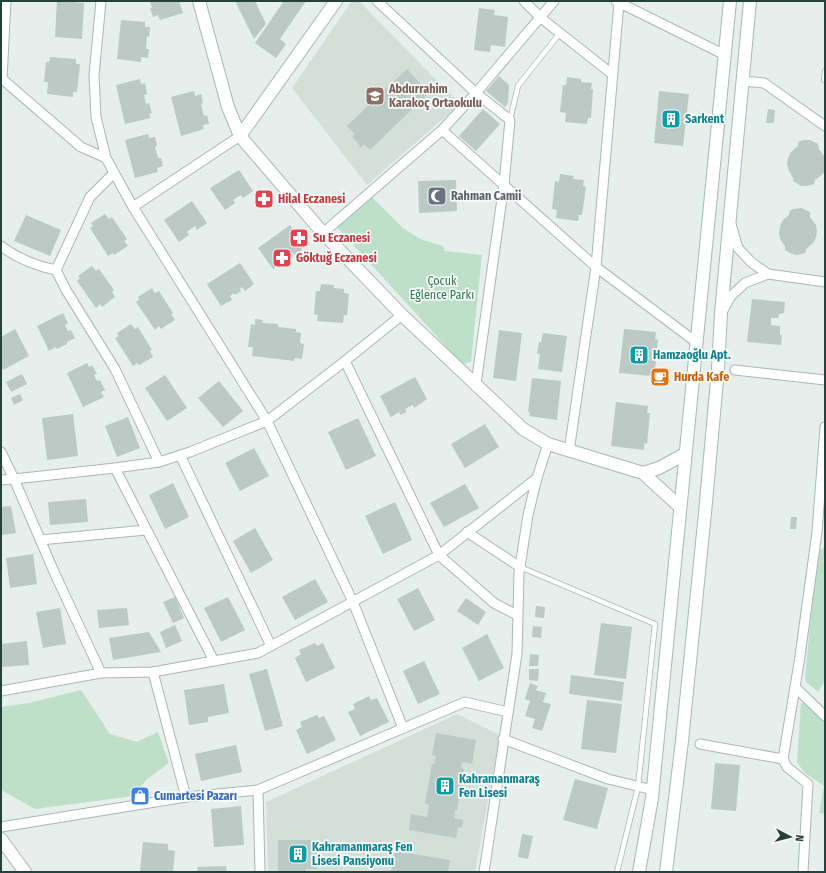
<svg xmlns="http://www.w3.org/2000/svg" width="826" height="873" font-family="'Fira Sans Condensed',sans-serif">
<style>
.built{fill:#d4dfda}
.green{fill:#bfe0c8}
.building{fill:#bbcac4}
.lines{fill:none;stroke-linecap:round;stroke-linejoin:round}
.service-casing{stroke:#a8b8b2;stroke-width:6}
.minor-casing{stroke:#a8b8b2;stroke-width:11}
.tertiary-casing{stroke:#a8b8b2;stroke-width:14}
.secondary-casing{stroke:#a4bbb3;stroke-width:14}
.service{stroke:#fff;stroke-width:4.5}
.minor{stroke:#fff;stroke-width:9}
.tertiary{stroke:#fff;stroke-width:12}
.secondary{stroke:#fff;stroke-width:12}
.labels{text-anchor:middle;stroke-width:3.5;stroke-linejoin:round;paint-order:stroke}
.education-label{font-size:12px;font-weight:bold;fill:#785e54;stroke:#f7fbf9;text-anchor:start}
.culture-label{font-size:12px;font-weight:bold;fill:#0d838f;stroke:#f7fbf9;text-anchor:start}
.worship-label{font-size:12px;font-weight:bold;fill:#5b616d;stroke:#f7fbf9;text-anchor:start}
.health-label{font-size:12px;font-weight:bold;fill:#be3a42;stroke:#f7fbf9;text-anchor:start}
.park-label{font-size:12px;fill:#2d7a4b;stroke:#f7fbf9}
.food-label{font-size:12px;font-weight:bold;fill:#c56008;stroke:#f7fbf9;text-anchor:start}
.shop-label{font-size:12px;font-weight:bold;fill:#366cbe;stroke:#f7fbf9;text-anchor:start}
</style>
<rect width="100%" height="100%" fill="#e6efeb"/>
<g class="built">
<path d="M352 1H359L460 104 367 185 292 88Z"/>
<path d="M457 714 500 735 475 872H268L266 802Z"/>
</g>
<g class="green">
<path d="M372 197 403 228 420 239 443 246 445 251 482 255 471 362 462 364 336 226Z"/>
<path d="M825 547V681L818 692 806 682 805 677 817 552Z"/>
<path d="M81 690 110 734 137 742 158 732 169 763 146 780 134 796 35 809 1 790V707L29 703Z"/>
<path d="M805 702 825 723V814L819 813 824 786 804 772 797 762 801 704Z"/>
</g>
<g class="building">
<path d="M57 1 84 3 82 39 55 37Z"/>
<path d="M150 1H179L183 13 160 20 158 15 153 17 150 8H152Z"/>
<path d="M235 1H255L266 24 254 39Z"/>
<path d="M284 1H306L280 39 286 44 276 58 255 43Z"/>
<path d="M479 8 495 10 494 15 508 17 505 47 491 45 490 52 474 50Z"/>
<path d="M121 20 145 22V27H150L149 37 147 36 146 49H149L148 58 141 57V62L117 59Z"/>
<path d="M50 57 76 59V64H80L77 92H73V97L47 94 48 82H44L46 62H49Z"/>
<path d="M407 69 429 93 370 150 364 144 361 147 352 137 355 134 347 126Z"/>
<path d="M499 76 509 85 508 103 505 107 486 91Z"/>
<path d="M567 77 581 79V82L592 83 591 89H593L591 118H588L587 124 565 122 566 113 560 112 563 85H566Z"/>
<path d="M140 79 141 84 145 83 147 94 144 95 146 104 149 103 152 113 149 114 151 118 125 124 116 85Z"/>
<path d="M194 91 195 96 201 94 203 103 201 104 204 116 207 115 209 124 203 125 204 129 181 136 171 97Z"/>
<path d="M659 91 689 94 683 146 654 143Z"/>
<path d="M483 109 500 124 476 151 459 136Z"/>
<path d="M768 109 775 110 774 123H766Z"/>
<path d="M148 134 149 138 155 137 157 146 155 147 158 158H161L163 166 157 168 158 172 135 178 125 140Z"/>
<path d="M803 140H810L818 144 819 149 824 156 825 160V169L823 174 815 180 814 184 807 186H801L793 181V178L789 171 787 164 788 158 791 152 798 146V142Z"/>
<path d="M239 170 253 191 243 198 241 195 233 200 235 203 225 210 210 188Z"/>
<path d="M560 174 574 176 573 179 584 180 583 186 586 187 582 215H579L578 221 556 218 557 210 552 209 555 181 559 182Z"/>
<path d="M456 180 457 211 419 213 418 181Z"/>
<path d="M192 201 207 223 197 230 195 226 187 232 189 235 179 242 164 220Z"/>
<path d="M801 208 810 212V217L816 225 817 231 816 237 814 242 807 248 805 253 798 255 792 254 785 250V246L780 239 779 233 780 226 783 220 789 215 790 210 794 209Z"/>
<path d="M105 214 109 219 112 217 127 239 124 241 128 246 114 255 113 253 108 256 90 228 93 226 91 223Z"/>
<path d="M26 215 61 230 50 256 14 241Z"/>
<path d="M290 225 305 246 301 249 302 251 295 256 293 253 287 257 286 255 283 257 287 262 279 268 277 266 273 269 258 248Z"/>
<path d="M240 263 254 284 245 291 242 287 240 289 241 291 235 295 234 293 230 296 232 300 221 306 207 284Z"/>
<path d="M92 266 96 271 99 269 114 290 112 292 115 297 102 307 100 304 96 308 77 281 80 278 78 276Z"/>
<path d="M321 284 334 285V288L344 289V293L349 294 347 315H344L343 323 317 321 318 315 314 314 316 291H320Z"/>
<path d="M152 288 155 293 159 291 173 313 171 314 175 320 161 329 159 326 155 330 136 302 139 300 138 297Z"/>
<path d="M752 299 785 302 784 313 779 314 778 318H771V325L780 326V335H782L781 345 747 342Z"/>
<path d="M63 313 68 323 65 325 68 331 71 330 75 338 67 342V344L57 349 56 347 49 351 37 326Z"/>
<path d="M255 319 263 320 262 323 278 324V327L296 329V332L301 333 300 343 304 344 302 359 295 358 294 361 252 356 253 347H248L251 324 255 325Z"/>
<path d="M131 324 135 329 138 327 152 350 150 351 153 357 139 365 137 363 133 366 115 338 119 336 117 333Z"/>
<path d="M15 329 29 356 3 370 1 366V337Z"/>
<path d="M624 329 656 332 655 339 658 340 655 370H652V376L619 373Z"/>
<path d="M499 330 522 333 516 381 493 378Z"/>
<path d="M543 333 567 336 562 372 538 369 540 354H537L539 342H541Z"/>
<path d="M87 363 89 367 92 365 97 374 94 375 97 381 100 380 105 390 101 392 104 397 83 407 67 373Z"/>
<path d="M22 374 27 384 11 392 6 382Z"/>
<path d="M165 375 187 408 167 421 145 388Z"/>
<path d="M415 377 427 399 414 408 413 405 405 409 407 412 400 415 399 412 391 417 380 396Z"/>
<path d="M532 378 561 381 557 420 529 416 530 412H528Z"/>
<path d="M219 381 243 411 223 427 198 398Z"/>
<path d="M20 394 23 400 14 405 11 398Z"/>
<path d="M616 402 648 406 647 413H650L647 444 644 443V450L611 446Z"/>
<path d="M73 414 78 456 47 460 42 418Z"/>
<path d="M128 417 140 448 117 457 105 426Z"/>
<path d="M358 418 376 456 346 470 328 432Z"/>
<path d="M485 424 499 447 465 468 451 444Z"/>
<path d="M254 448 269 476 240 491 225 463Z"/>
<path d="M173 483 189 517 165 529 149 495Z"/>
<path d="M465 484 479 508 444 527 430 503Z"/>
<path d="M86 499 88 522 50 525 48 502Z"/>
<path d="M395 502 412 540 383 554 365 516Z"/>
<path d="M11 506 16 533 1 535V507Z"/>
<path d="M791 517H797L796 529H790Z"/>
<path d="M255 528 273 560 251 573 233 541Z"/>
<path d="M33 554 37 584 10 588 6 558Z"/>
<path d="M315 579 328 602 295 620 282 597Z"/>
<path d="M418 588 435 620 414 631 397 599Z"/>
<path d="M175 597 184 618 173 623 163 602Z"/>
<path d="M228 597 245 630 221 642 204 608Z"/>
<path d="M466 598 486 612 478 625 457 611Z"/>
<path d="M536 606 545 607 544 618 535 617Z"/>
<path d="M60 608 66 644 43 648 36 612Z"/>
<path d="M127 608 129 625 99 628 97 610Z"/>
<path d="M601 623 632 627 626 679 594 675Z"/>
<path d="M175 625 182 641 166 648 160 632Z"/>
<path d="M533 626 542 627 541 638 532 637Z"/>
<path d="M149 632 161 652 113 660 109 638Z"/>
<path d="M487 634 504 668 479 681 462 648Z"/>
<path d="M27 641 29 665 1 667V644Z"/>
<path d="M315 643 317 646 323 643 335 668 306 682 295 658 301 654 299 650Z"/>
<path d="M530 654 539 655 538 666H529Z"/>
<path d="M424 661 440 694 418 704 403 671Z"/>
<path d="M267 669 283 726 265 731 249 674Z"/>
<path d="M529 669H539L538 681 529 680Z"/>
<path d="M571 675 624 682 622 701 569 694Z"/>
<path d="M530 683 538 686 536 690 546 693 543 702 551 704 542 731 532 728 535 719 525 716 530 701 525 699Z"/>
<path d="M224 684 229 713 208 717V722L189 725 184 690Z"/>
<path d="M369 696 371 700 377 698 389 722 360 736 348 712 355 709 353 704Z"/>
<path d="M587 700 622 704 616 753 581 749Z"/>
<path d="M317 715 319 718 324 716 336 740 307 754 296 730 302 727 300 722Z"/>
<path d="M436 733 476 740 472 764 462 762 461 768 464 769 457 810H455L454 818 463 820 462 828 458 827 456 838 409 830 411 814 427 817 429 804H425L432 764H434L436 756 432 755Z"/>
<path d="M236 745 242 772 201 781 195 754Z"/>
<path d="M715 763 740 765 736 811 711 809Z"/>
<path d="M575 779 608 788 597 829 563 820Z"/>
<path d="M241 806 244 845 214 847 211 809Z"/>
<path d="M522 834 533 836 528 859 518 857Z"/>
<path d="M278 840H317V869H306V872H278Z"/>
<path d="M143 842 168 844V850L175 851 173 872H140Z"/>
<path d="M395 851 450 860 448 872H391Z"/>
<path d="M226 866 227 872H198L197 867Z"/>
</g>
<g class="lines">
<g class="service-casing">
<g id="service">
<path d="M824 80 825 71"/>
<path d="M510 120 518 86 560 33"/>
<path d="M520 567 655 624 638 787 617 872"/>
</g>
</g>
<g class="minor-casing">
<g id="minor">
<path d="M101 1 94 75 96 117 106 158 133 207 267 421 190 452 159 462 115 468 14 479 55 574 101 673"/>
<path d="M377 1 476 93 510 120 504 184 476 384"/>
<path d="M524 1 541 18 612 74"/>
<path d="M616 1 725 55"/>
<path d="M1 78 81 147 106 158"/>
<path d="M2 79 6 1"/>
<path d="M743 81 764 83 825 126"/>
<path d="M442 130 596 267 696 342"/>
<path d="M114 173 90 197 56 270 66 290 115 369 159 462"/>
<path d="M133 207 240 136"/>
<path d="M323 233 442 130 476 93 554 1"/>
<path d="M1 246C17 258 36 266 56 270"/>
<path d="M768 274 825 282"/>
<path d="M723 310 731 296 745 283 768 274 751 262 738 248 731 224"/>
<path d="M402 315 345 361 267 421 353 602 403 728"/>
<path d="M345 361 439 555 494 603 517 615"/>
<path d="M735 370 825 380"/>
<path d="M569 451 596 267 619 3"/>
<path d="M1 452 14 479 1 480"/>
<path d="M180 455 271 646"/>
<path d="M115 468 214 661"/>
<path d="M467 532 520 567"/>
<path d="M40 540 146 530"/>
<path d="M153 672 186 797"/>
<path d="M795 687 825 716"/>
<path d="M1 691 101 673 153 672 258 653 439 555 537 478 548 444"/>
<path d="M503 739 608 779 653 790"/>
<path d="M700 744 783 759"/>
<path d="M258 790 260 872"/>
<path d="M1 827 186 797 258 790 465 702 508 712"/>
<path d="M484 872 517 654 519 573 528 515 537 478"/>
<path d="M803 872 808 784 787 767 783 759 799 663 817 532 825 427"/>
</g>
</g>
<g class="tertiary-casing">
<g id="tertiary">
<path d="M199 1 228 107 240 136"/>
<path d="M336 1 240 136 323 233 402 315 523 429 548 444 643 473 680 507"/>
<path d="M643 473 659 468 685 454"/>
<path d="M1 839 25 872"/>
</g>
</g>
<g class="secondary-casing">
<g id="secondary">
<path d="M639 872 652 798 730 1"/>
<path d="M666 872 682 741 705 513 718 369 721 313 750 1"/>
</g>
</g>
<use href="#service" class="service"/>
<use href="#minor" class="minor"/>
<use href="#tertiary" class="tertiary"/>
<use href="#secondary" class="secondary"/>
</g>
<defs>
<g id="school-square" transform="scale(1)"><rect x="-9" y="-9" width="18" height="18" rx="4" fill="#8d6e63" stroke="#f7fbf9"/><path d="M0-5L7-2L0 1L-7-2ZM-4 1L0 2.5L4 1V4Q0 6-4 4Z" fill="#fff"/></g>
<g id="building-square" transform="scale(1)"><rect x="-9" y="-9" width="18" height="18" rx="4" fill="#0f9aa8" stroke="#f7fbf9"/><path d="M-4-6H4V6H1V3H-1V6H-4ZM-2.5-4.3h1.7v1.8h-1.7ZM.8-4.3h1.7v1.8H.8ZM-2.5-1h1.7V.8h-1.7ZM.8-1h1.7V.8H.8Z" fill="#fff"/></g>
<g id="mosque-square" transform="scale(1)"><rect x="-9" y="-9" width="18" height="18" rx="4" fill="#6b7280" stroke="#f7fbf9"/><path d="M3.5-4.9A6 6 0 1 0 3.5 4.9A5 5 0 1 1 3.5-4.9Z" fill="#fff"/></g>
<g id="pharmacy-square" transform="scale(1)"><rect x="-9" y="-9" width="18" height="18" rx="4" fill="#e0444e" stroke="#f7fbf9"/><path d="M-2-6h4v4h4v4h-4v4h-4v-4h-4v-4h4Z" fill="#fff"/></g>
<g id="cafe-square" transform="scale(1)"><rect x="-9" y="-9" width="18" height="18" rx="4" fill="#e8710a" stroke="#f7fbf9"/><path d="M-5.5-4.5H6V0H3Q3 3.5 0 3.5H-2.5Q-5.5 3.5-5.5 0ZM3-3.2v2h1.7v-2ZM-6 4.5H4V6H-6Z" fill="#fff"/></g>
<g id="shop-square" transform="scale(1)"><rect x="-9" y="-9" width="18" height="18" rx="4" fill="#3f7fe0" stroke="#f7fbf9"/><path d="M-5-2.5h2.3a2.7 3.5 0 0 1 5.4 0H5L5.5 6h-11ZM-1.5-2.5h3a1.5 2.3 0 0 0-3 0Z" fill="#fff"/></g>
</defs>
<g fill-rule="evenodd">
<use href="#school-square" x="375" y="96"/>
<use href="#building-square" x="671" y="119"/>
<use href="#mosque-square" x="437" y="196"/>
<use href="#pharmacy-square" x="264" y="199"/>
<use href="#pharmacy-square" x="299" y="238"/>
<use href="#pharmacy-square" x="282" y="258"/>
<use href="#building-square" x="639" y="355"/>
<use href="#cafe-square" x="660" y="377"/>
<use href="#building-square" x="445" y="786"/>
<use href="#shop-square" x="140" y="796"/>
<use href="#building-square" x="298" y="854"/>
</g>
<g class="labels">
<g class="education-label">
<text x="389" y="93">Abdurrahim<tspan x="389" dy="14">Karakoç Ortaokulu</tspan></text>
</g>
<g class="culture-label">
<text x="685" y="123">Sarkent</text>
<text x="653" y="359">Hamzaoğlu Apt.</text>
<text x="459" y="783">Kahramanmaraş<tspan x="459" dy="14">Fen Lisesi</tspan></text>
<text x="312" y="851">Kahramanmaraş Fen<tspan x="312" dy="14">Lisesi Pansiyonu</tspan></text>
</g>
<g class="worship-label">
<text x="451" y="200">Rahman Camii</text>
</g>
<g class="health-label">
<text x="278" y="203">Hilal Eczanesi</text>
<text x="313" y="242">Su Eczanesi</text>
<text x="296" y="262">Göktuğ Eczanesi</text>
</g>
<g class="park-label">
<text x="442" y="285">Çocuk<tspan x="442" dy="14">Eğlence Parkı</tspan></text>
</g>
<g class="food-label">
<text x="674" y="381">Hurda Kafe</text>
</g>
<g class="shop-label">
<text x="154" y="800">Cumartesi Pazarı</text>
</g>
</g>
<rect width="826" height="873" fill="none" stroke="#24423a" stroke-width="4"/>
<g transform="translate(790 837) rotate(97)" stroke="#f7fbf9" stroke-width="3" paint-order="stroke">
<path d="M0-3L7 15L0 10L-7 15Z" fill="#24423a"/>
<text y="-6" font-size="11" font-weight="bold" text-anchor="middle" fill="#24423a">N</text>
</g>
</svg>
